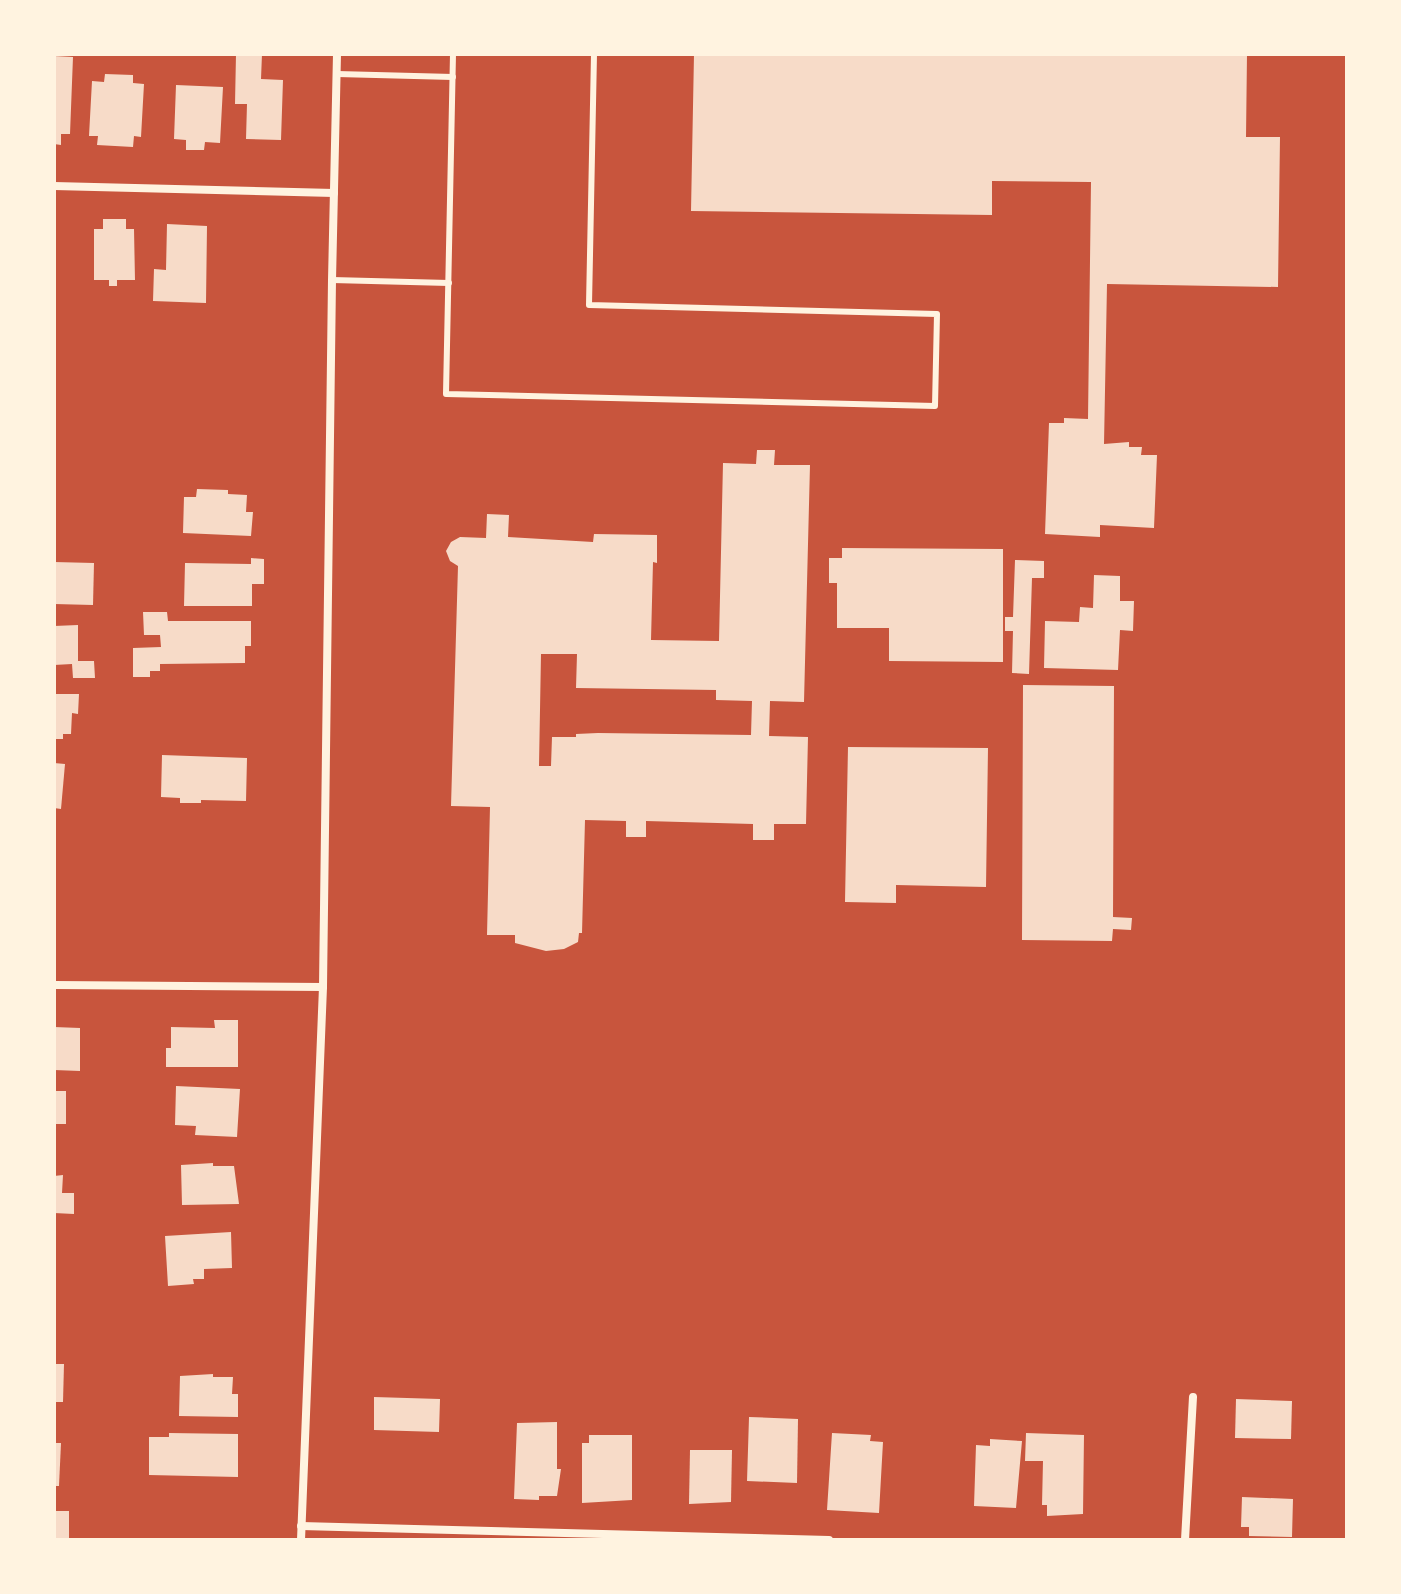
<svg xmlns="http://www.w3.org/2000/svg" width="1401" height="1594" font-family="Arial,sans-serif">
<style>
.building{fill:#f7dbc8;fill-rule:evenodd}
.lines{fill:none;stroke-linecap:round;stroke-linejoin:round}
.service{stroke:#fff3e0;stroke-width:6}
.minor{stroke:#fff3e0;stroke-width:8}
</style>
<rect width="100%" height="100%" fill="#c8553d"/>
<g class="building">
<path d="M236 54H262L261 79 283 80 281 140 246 139 247 104H235Z"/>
<path d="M694 54H1247L1246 137H1280L1278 287 1107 284 1104 444 1129 442V447H1142L1141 455H1157L1154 528 1100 525V537L1045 534 1049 423H1064V418L1088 419 1091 182 992 181V215L691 211Z"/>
<path d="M54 56 73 57 70 134H61V145L54 144Z"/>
<path d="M105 74 133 75V83L144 84 141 137 134 136 133 147 97 145 98 136H89L92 81 104 82Z"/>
<path d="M176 85 223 87 220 143 205 142 204 150H186V140L174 139Z"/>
<path d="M103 219H126V229H134L135 280H117V286H109V280H94V229H103Z"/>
<path d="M167 224 207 226 206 303 153 301 154 269 166 270Z"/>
<path d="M757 450H775L774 465H810L804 702 770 701 769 736 808 737 806 824H774V840H753V824L646 821V837H626V821L585 820 582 933H579L578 942 564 949 546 951 515 943V935H487L490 807 451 806 458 566 450 561 446 551 451 542 460 537 486 538 487 514 509 515 508 537 593 542 594 534 657 535V563L653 562 651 640 719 641 723 463 756 464ZM541 654H577L576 688 716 690V700L752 701 751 735 598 733 576 734V737H552L551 766H539Z"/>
<path d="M197 489 228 490V494L247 495 246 512H253L251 536 183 533 184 497H196Z"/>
<path d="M842 548 1003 549V662L889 661V628H837V583H829V558H842Z"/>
<path d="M251 558 264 559V584H252V606H184L185 563 251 564Z"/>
<path d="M1015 560 1044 561V578H1032L1029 674 1012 673 1013 631H1005V617H1013Z"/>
<path d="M54 562 94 563 93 605 54 604Z"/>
<path d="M1094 575 1120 576V601H1134L1133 631 1120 630 1118 670 1044 668 1045 621 1079 622 1080 607 1093 608Z"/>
<path d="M143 612H167L168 621H251V646H245V663L160 664V671H150V677H133V648L161 647 160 635H144Z"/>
<path d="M78 625V661H94L95 678H73L72 664 54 665V626Z"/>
<path d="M1023 685 1114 686 1113 917 1132 918 1131 930 1113 929 1112 941 1022 940Z"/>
<path d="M54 694H79L78 714 72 713 71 734H63V739H54Z"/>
<path d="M848 747 988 748 986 887 896 885V903L845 902Z"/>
<path d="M162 755 247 758 246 801 201 800V803H180V798L161 797Z"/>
<path d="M54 763 65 764 61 809 54 808Z"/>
<path d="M214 1020H238V1067H166V1048H171V1027L215 1028Z"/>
<path d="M54 1027 80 1028V1071L54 1070Z"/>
<path d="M176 1086 240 1089 237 1137 195 1135 196 1126 175 1125Z"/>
<rect x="54" y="1091" width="12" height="33"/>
<path d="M213 1163V1166H234L239 1204 182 1205 181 1165Z"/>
<path d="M63 1175 62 1193H74V1214L54 1213V1176Z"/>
<path d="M231 1232 232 1268 204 1269V1279H193L194 1284 168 1286 165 1236Z"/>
<path d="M54 1364H64L63 1402H54Z"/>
<path d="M213 1374V1377H233L232 1394H238V1417L179 1416 180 1376Z"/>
<path d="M374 1397 440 1399 439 1432 374 1430Z"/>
<path d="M1236 1399 1292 1401 1291 1439 1235 1438Z"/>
<path d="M749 1417 798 1419 797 1483 747 1481Z"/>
<path d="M557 1422V1469H561L557 1496H539V1500L514 1499 517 1423Z"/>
<path d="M169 1433 238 1434V1477L149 1475V1437H169Z"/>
<path d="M832 1433 871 1435 870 1441 883 1442 879 1513 827 1510Z"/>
<path d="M1026 1433 1084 1435 1083 1514 1047 1516V1505H1042L1043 1461H1025Z"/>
<path d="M589 1435H632V1500L582 1503V1443H589Z"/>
<path d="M990 1439 1022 1441 1016 1508 974 1506 976 1445 990 1446Z"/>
<path d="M54 1443H61L59 1486H54Z"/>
<path d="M690 1450H732L731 1502 689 1504Z"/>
<path d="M1242 1497 1293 1499 1292 1537 1249 1536V1527H1241Z"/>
<rect x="54" y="1511" width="15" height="29"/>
</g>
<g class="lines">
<g class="service">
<path d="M453 54 446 394 935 406 937 314 589 305 594 54"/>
<path d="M337 74 453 77"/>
<path d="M332 280 449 283"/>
</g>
<g class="minor">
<path d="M54 186 334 193"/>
<path d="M54 985 323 987"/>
<path d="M301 1526 829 1540"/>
<path d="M301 1540 323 987 332 280 337 54"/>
<path d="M1185 1540 1193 1397"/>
</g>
</g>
<rect width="1401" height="1594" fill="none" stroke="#fff3e0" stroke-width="112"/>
</svg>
